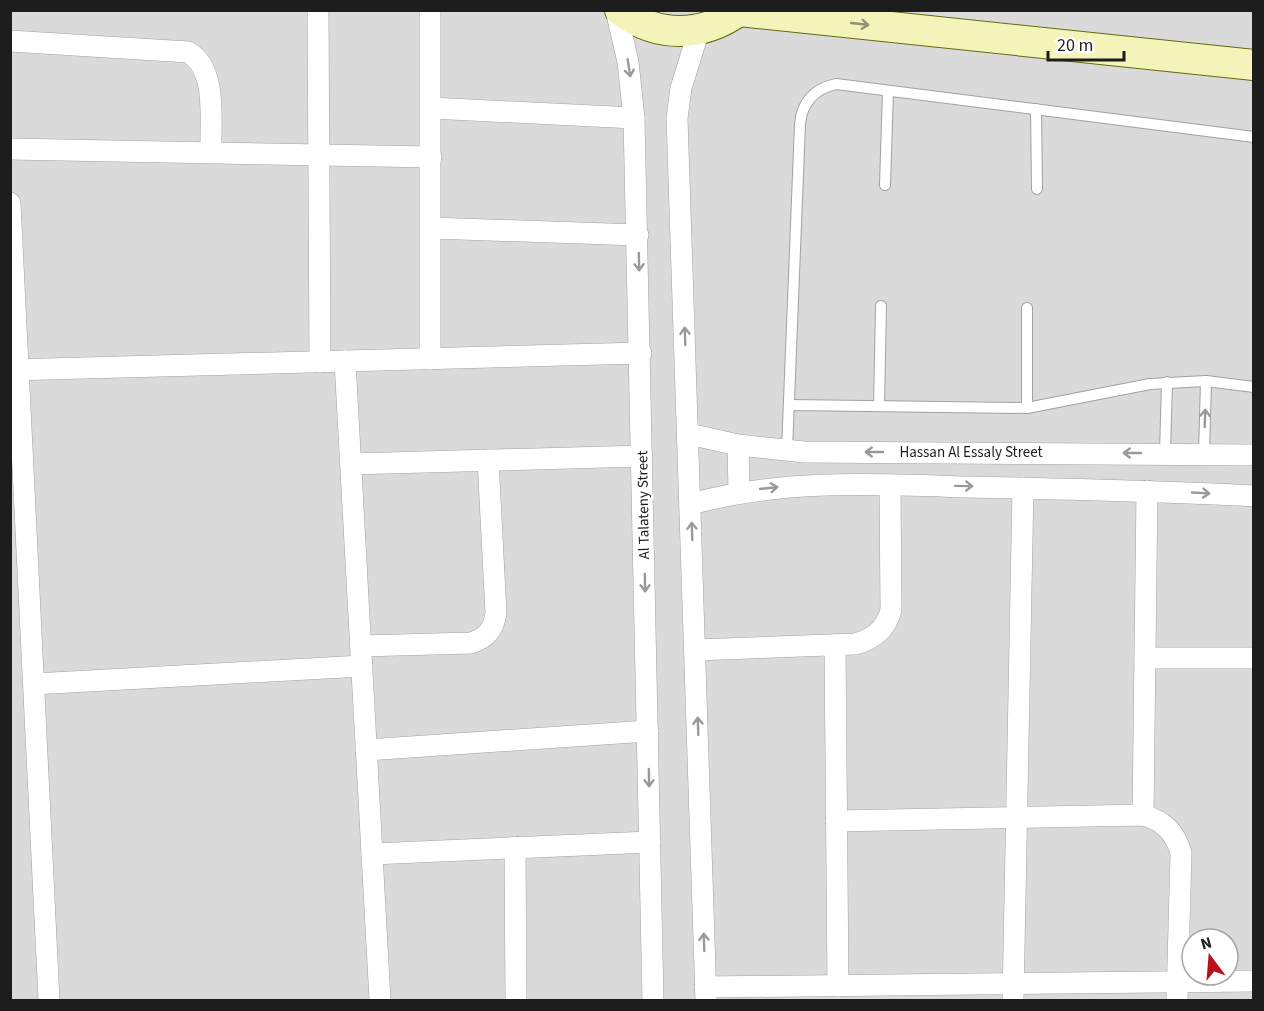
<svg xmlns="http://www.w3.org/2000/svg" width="1264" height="1011" font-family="'Source Sans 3',sans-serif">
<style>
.residential{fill:#dbdada;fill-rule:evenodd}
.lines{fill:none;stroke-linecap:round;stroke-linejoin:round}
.lane-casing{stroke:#a1a1a1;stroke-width:12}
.street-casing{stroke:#a1a1a1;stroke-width:22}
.secondary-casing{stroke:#656a0e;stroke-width:32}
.lane{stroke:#fff;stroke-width:10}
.street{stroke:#fff;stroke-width:21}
.secondary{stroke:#f4f3ba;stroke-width:30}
.oneway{stroke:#939373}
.oneway2{stroke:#999}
.labels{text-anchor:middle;stroke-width:5;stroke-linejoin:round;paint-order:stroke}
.street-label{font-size:15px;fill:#1d1d1d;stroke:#fff}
</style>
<rect width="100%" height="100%" fill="#ede9e3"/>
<path class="residential" d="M10 11H1253V1000H11ZM1192 939H1228V975H1192Z"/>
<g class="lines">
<g class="lane-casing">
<g id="lane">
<path d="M1036 109 1037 189"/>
<path d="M885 185 888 91"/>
<path d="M789 405 1027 408 1150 384 1206 381 1254 387"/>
<path d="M879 406 881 306"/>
<path d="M1027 408V308"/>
<path d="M787 451 800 124C802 102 814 89 836 84L1254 137"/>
<path d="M1165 453 1167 382"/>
<path d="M1204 454 1206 381"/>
</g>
</g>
<g class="street-casing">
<g id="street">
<path d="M318 10 320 362"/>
<path d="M616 10 628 62 634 118 653 1000"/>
<path d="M699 30 681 88 677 118 706 1000"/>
<path d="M10 41 188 52C218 69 210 121 211 152"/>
<path d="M431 108 634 118"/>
<path d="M10 149 431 157"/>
<path d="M10 203 49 1000"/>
<path d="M431 228 638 235"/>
<path d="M430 359V12"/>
<path d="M345 361 380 1000"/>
<path d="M10 370 641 353"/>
<path d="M689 434 738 445 804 452 1254 455"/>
<path d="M738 445 739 492"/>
<path d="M351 464 642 456"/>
<path d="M691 504C782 479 874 484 967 487 1063 489 1158 491 1254 496"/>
<path d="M835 645 838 986"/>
<path d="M361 646 471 643C487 638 494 629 496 613L488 460"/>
<path d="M696 650 855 644C874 639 886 629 891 610L890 485"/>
<path d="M1145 658H1254"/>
<path d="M34 684 362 666"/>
<path d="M366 750 648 731"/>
<path d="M1143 815 1147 491"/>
<path d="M836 821 1143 815C1164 821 1175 832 1181 853L1177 1000"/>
<path d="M515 847 516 1000"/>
<path d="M372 854 650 842"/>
<path d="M705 987 1254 981"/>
<path d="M1013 1000 1023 488"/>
</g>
</g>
<g class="secondary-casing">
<g id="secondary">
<path d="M620 10C657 38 702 38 740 10"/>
<path d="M739 11 1254 65"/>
</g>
</g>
<use href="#lane" class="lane"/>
<use href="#street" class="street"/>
<use href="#secondary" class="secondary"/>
</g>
<defs><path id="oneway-shaft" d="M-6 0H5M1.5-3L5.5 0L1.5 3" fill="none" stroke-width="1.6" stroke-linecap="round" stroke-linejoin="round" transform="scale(1.5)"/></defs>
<use class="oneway" href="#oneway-shaft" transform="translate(860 24) rotate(6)"/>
<g class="oneway2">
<use href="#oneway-shaft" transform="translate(629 68) rotate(81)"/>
<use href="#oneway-shaft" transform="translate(639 262) rotate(89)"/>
<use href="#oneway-shaft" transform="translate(685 336) rotate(-92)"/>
<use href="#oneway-shaft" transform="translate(1205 418) rotate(-88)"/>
<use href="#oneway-shaft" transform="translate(874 452) rotate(-180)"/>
<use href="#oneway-shaft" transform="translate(1132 453) rotate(-180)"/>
<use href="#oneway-shaft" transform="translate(964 486) rotate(1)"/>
<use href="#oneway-shaft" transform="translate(769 488) rotate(-6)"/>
<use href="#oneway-shaft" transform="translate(1201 493) rotate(3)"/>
<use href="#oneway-shaft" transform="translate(692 531) rotate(-92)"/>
<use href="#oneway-shaft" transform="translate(645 583) rotate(89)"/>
<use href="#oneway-shaft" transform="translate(698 726) rotate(-92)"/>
<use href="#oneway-shaft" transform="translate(649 778) rotate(89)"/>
<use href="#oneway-shaft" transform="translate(704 942) rotate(-92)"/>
</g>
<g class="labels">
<g class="street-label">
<text x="971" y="457">Hassan Al Essaly Street</text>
<text transform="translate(643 505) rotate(-91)" y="5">Al Talateny Street</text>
</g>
</g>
<rect width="1264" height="1011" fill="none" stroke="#1d1d1d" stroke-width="24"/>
<g transform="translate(1210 957) rotate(344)"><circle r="28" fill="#ffffff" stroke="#a5a5a5" stroke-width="1.5"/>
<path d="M0-4.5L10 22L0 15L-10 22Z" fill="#b9101b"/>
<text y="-9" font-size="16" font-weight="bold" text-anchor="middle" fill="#1d1d1d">N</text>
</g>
<path d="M1048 51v9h76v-9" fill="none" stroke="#1d1d1d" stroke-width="3"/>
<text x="1057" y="51" font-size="18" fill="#1d1d1d" stroke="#ffffff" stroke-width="4.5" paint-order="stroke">20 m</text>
</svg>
